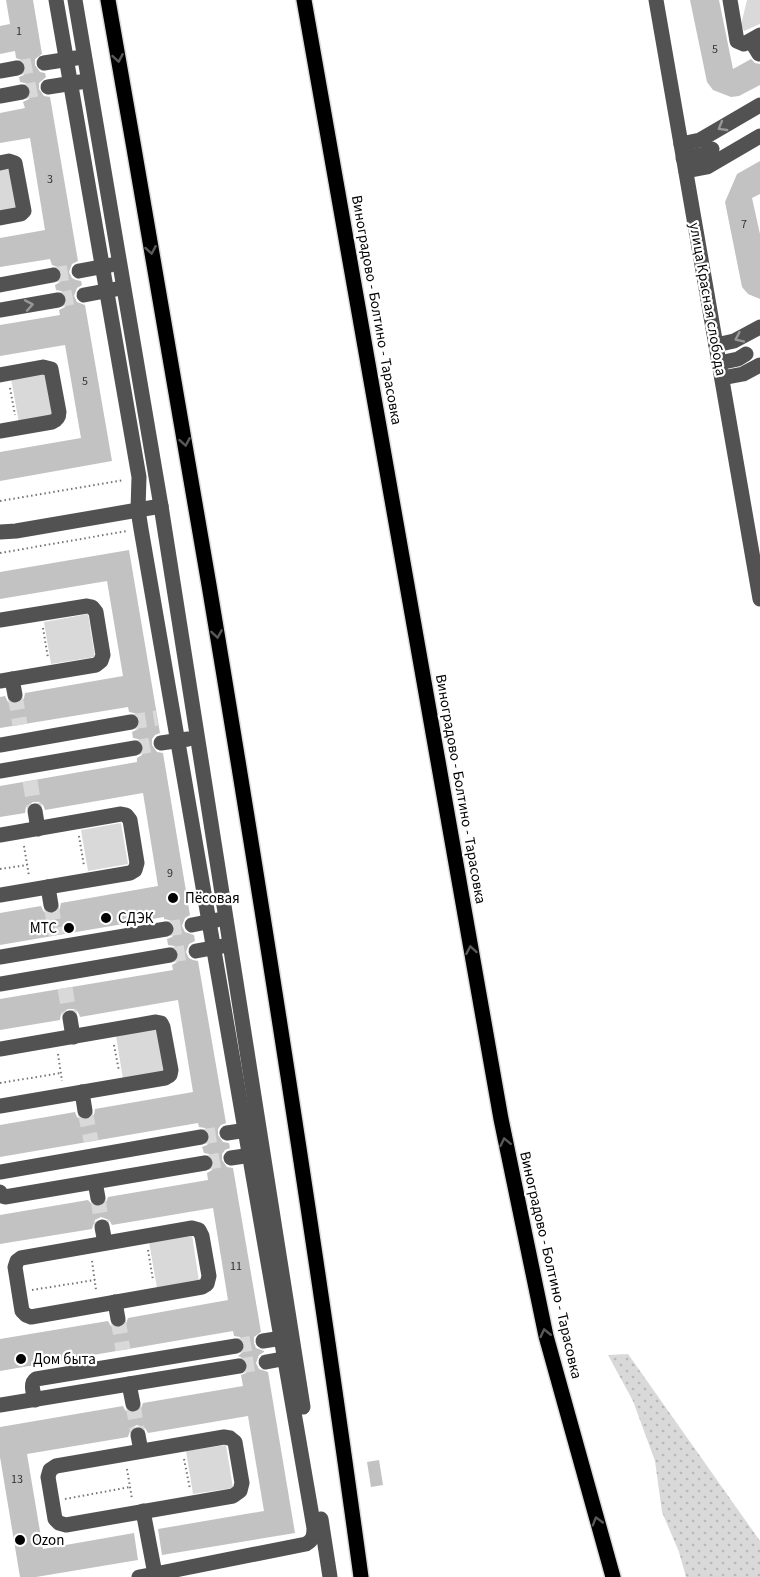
<svg xmlns="http://www.w3.org/2000/svg" width="760" height="1577" font-family="'Source Sans 3',sans-serif">
<style>
.grass{fill:url(#grass-dots)}
.park{fill:#d9d9d9}
.building{fill:#c2c2c2}
.lines{fill:none;stroke-linecap:round;stroke-linejoin:round}
.minor-tunnel{stroke:#d9d9d9;stroke-width:15;stroke-dasharray:15 8;stroke-linecap:butt}
.major-casing{stroke:#dbdbdb;stroke-width:18}
.path{stroke:#747474;stroke-width:2;stroke-dasharray:1.5 3;stroke-linecap:butt}
.minor{stroke:#525252;stroke-width:15}
.major{stroke:#000;stroke-width:15}
.oneway{stroke:#595959}
.oneway2{stroke:#979797}
.poi-dot{fill:#000;stroke:#fff;stroke-width:2}
.labels{text-anchor:middle;stroke-width:4.5;stroke-linejoin:round;paint-order:stroke}
.number-label{font-size:12px;fill:#303030}
.street-label{font-size:15px;fill:#000;stroke:#fff}
.poi-label{font-size:15px;fill:#000;stroke:#fff;text-anchor:start}
</style>
<defs>
<pattern id="grass-dots" width="8" height="8" patternUnits="userSpaceOnUse" patternTransform="scale(1.5)"><rect width="8" height="8" fill="#d9d9d9"/><path d="M2 2h.1M6 6h.1" fill="none" stroke="#b8b8b8" stroke-width="1.8" stroke-linecap="round"/></pattern>
</defs>
<rect width="100%" height="100%" fill="#fff"/>
<path class="grass" d="M628 1354 760 1541V1577H686L679 1552 662 1512 655 1461 633 1401 608 1355Z"/>
<g class="park">
<path d="M747 0H760V24L744 31 741 25Z"/>
<path d="M0 167 11 169 18 206 14 211 0 214Z"/>
<path d="M40 373 47 376 53 411 48 418 19 423 11 378Z"/>
<path d="M88 614 95 657 51 664 44 622Z"/>
<path d="M121 823 128 864 88 871 81 830Z"/>
<path d="M159 1028 166 1071 123 1079 116 1036Z"/>
<path d="M192 1235 199 1281 157 1288 149 1242Z"/>
<path d="M226 1445 233 1488 193 1494 186 1451Z"/>
</g>
<g class="building">
<path d="M6 0H33L42 54 35 59V65L40 72 45 73 46 77 39 83V89L44 96 50 97 78 261 72 264 69 272 72 278 76 280 81 281 82 285 77 288 74 296 77 302 85 305 112 461 0 481V452L81 438 65 345 0 356V325L60 315 59 310 65 307 68 299 65 293 61 291 56 290 55 285 60 282 63 274 60 268 52 265 50 259 0 267V238L45 230 30 138 0 143V113L25 108 23 102 29 99 32 91 29 85 25 83 20 82 19 77 24 75 26 71V66L24 61 16 58 15 51 0 54V26L10 24Z"/>
<path d="M690 0H719L733 69 751 59 755 63 760 64V85L739 96 731 97 713 90 707 82Z"/>
<path d="M760 161V194L752 198 760 234V299L748 294 742 287 725 202 737 174Z"/>
<path d="M129 550 160 733 155 735 152 739V745L157 752 163 753 190 915 185 918 182 926 185 932 194 935 195 941 189 944 186 952 189 958 193 960 198 961 226 1123 221 1125 218 1129V1135L223 1142 229 1143 230 1148 225 1150 222 1154V1160L227 1167 233 1168 261 1332 254 1337V1343L256 1348 264 1351V1352L259 1355 256 1363 259 1369 268 1372 295 1533 162 1555 158 1529 264 1511 248 1416 148 1433 145 1428 137 1425 131 1428 128 1437 27 1454 43 1549 134 1533 138 1560 36 1577H20L0 1457V1427L123 1406 125 1410 129 1413H135L140 1411 143 1403 243 1386 241 1375 246 1373 248 1369 247 1360 238 1356 245 1350V1344L240 1337 234 1336 233 1331 0 1371V1339L108 1321 111 1326 119 1329 125 1326 128 1318 228 1300 213 1208 112 1225 109 1220 101 1217 95 1220 92 1229 0 1244V1215L88 1200 94 1207H100L105 1205 108 1197 208 1180 207 1173 212 1170 214 1166 213 1157 209 1154 204 1153 202 1147 207 1145 210 1141V1135L205 1128 199 1127 198 1123 0 1157V1125L75 1112 77 1117 81 1120H87L94 1115 95 1109 193 1092 178 1000 80 1017 78 1012 74 1009H68L61 1014 60 1020 0 1030V999L173 970 172 965 177 962 179 958 178 949 174 946 168 945 167 939 172 937 175 933V927L173 922 169 920 164 919V917L0 945V913L41 906 44 912 52 915 58 912 60 908 61 903 158 886 143 793 45 810 43 805 39 802H33L26 807 25 813 0 817V786L137 762V758L142 755 145 747 142 741 138 739 133 738 132 732 138 729 141 721 138 715 134 713 129 712 128 707 0 728V697L5 696 8 702 16 705 22 702 24 698 25 693 123 676 107 581 0 599V572Z"/>
<path d="M379 1460 383 1485 371 1487 367 1462Z"/>
</g>
<g class="lines">
<g class="minor-tunnel">
<path d="M17 68 44 63"/>
<path d="M22 92 48 87"/>
<path d="M53 275 79 271"/>
<path d="M58 300 84 295"/>
<path d="M15 695 20 725"/>
<path d="M131 722 157 718"/>
<path d="M135 748 161 743"/>
<path d="M30 781 35 811"/>
<path d="M51 905 56 935"/>
<path d="M166 929 192 925"/>
<path d="M170 955 196 951"/>
<path d="M65 988 70 1018"/>
<path d="M85 1111 91 1141"/>
<path d="M201 1137 227 1133"/>
<path d="M205 1163 231 1158"/>
<path d="M98 1198 102 1227"/>
<path d="M118 1319 123 1350"/>
<path d="M236 1346 263 1341"/>
<path d="M239 1366 266 1362"/>
<path d="M133 1404 138 1435"/>
</g>
<g class="major-casing">
<g id="major">
<path d="M108 0C142 195 177 390 209 585 264 915 316 1246 361 1577"/>
<path d="M304 0 501 1119 546 1336 613 1577"/>
</g>
</g>
<g class="path">
<path d="M10 388 15 415"/>
<path d="M0 501 124 480"/>
<path d="M0 553 127 531"/>
<path d="M43 628 48 658"/>
<path d="M79 836 84 866"/>
<path d="M24 846 29 876"/>
<path d="M0 869 27 865"/>
<path d="M114 1045 119 1071"/>
<path d="M58 1054 62 1081"/>
<path d="M0 1083 61 1073"/>
<path d="M148 1250 153 1280"/>
<path d="M92 1261 96 1290"/>
<path d="M32 1290 95 1280"/>
<path d="M184 1459 190 1489"/>
<path d="M127 1469 132 1499"/>
<path d="M65 1499 130 1487"/>
</g>
<g class="minor">
<path d="M56 0 139 477 138 510 141 529 314 1528C314 1536 313 1540 306 1544L155 1574"/>
<path d="M75 0 161 506 303 1407"/>
<path d="M656 0 760 599"/>
<path d="M730 0 737 41 744 44 760 35"/>
<path d="M751 41 759 54"/>
<path d="M44 63 76 58"/>
<path d="M0 71 17 68"/>
<path d="M48 87 80 82"/>
<path d="M0 96 22 92"/>
<path d="M681 144 700 140 760 105"/>
<path d="M683 158 704 154 712 149"/>
<path d="M0 163 9 161 15 163 24 211 21 214 0 218"/>
<path d="M686 171 707 167 760 136"/>
<path d="M79 271 111 265"/>
<path d="M0 285 53 275"/>
<path d="M84 295 116 289"/>
<path d="M0 310 58 300"/>
<path d="M716 345 734 341 760 327"/>
<path d="M719 363 738 359 746 354"/>
<path d="M0 375 43 367 51 369 59 412C59 418 57 420 52 422L0 431"/>
<path d="M722 378 743 374 760 365"/>
<path d="M0 532 16 531 161 506"/>
<path d="M0 620 87 606 92 607 96 612 103 655 101 661 96 665 0 681"/>
<path d="M12 679 15 695"/>
<path d="M161 743 188 739"/>
<path d="M0 745 131 722"/>
<path d="M0 771 135 748"/>
<path d="M35 811 38 829"/>
<path d="M0 835 121 814 126 815 130 820 137 863 135 870 130 873 0 895"/>
<path d="M48 887 51 905"/>
<path d="M192 925 217 920"/>
<path d="M196 951 223 946"/>
<path d="M0 957 166 929"/>
<path d="M0 984 170 955"/>
<path d="M70 1018 73 1037"/>
<path d="M0 1049 156 1022 161 1023 163 1027 171 1070 170 1075 165 1078 0 1106"/>
<path d="M82 1092 85 1111"/>
<path d="M227 1133 254 1129"/>
<path d="M231 1158 258 1154"/>
<path d="M0 1172 201 1137"/>
<path d="M95 1182 98 1198"/>
<path d="M0 1192 2 1196 5 1197 205 1163"/>
<path d="M102 1227 105 1243"/>
<path d="M192 1228 199 1230 202 1236 209 1276 207 1284 202 1287 31 1317 26 1315 22 1311 15 1267 17 1261 21 1258Z"/>
<path d="M115 1302 118 1319"/>
<path d="M263 1341 289 1337"/>
<path d="M266 1362 293 1357"/>
<path d="M129 1384 133 1404"/>
<path d="M35 1400C33 1392 30 1383 36 1379L236 1346"/>
<path d="M0 1405 239 1366"/>
<path d="M138 1435 141 1451"/>
<path d="M224 1437 230 1438 235 1442 242 1483 240 1491 233 1496 66 1525 59 1523 55 1519 48 1477 50 1470 56 1466Z"/>
<path d="M321 1519 330 1577"/>
<path d="M139 1577 155 1574 143 1511"/>
</g>
<use href="#major" class="major"/>
</g>
<defs><path id="oneway-chevron" d="M-2-3.5L2.5 0L-2 3.5" fill="none" stroke-width="1.6" stroke-linecap="round" stroke-linejoin="round" transform="scale(1.5)"/></defs>
<g class="oneway">
<use href="#oneway-chevron" transform="translate(118 58) rotate(80)"/>
<use href="#oneway-chevron" transform="translate(151 250) rotate(80)"/>
<use href="#oneway-chevron" transform="translate(185 442) rotate(80)"/>
<use href="#oneway-chevron" transform="translate(217 634) rotate(81)"/>
<use href="#oneway-chevron" transform="translate(471 950) rotate(-100)"/>
<use href="#oneway-chevron" transform="translate(505 1142) rotate(-102)"/>
<use href="#oneway-chevron" transform="translate(545 1333) rotate(-103)"/>
<use href="#oneway-chevron" transform="translate(597 1521) rotate(-106)"/>
</g>
<g class="oneway2">
<use href="#oneway-chevron" transform="translate(722 127) rotate(150)"/>
<use href="#oneway-chevron" transform="translate(29 305) rotate(-10)"/>
<use href="#oneway-chevron" transform="translate(739 338) rotate(155)"/>
</g>
<g class="poi-dot">
<circle cx="173" cy="898" r="6"/>
<circle cx="106" cy="918" r="6"/>
<circle cx="69" cy="928" r="6"/>
<circle cx="21" cy="1359" r="6"/>
<circle cx="20" cy="1540" r="6"/>
</g>
<g class="labels">
<g class="number-label">
<text x="19" y="35">1</text>
<text x="715" y="53">5</text>
<text x="50" y="183">3</text>
<text x="744" y="228">7</text>
<text x="85" y="385">5</text>
<text x="170" y="877">9</text>
<text x="236" y="1270">11</text>
<text x="17" y="1483">13</text>
</g>
<g class="street-label">
<text transform="translate(708 299) rotate(80)" y="5">улица Красная слобода</text>
<text transform="translate(377 310) rotate(80)" y="5">Виноградово - Болтино - Тарасовка</text>
<text transform="translate(461 789) rotate(80)" y="5">Виноградово - Болтино - Тарасовка</text>
<text transform="translate(551 1265) rotate(77)" y="5">Виноградово - Болтино - Тарасовка</text>
</g>
<g class="poi-label">
<text x="185" y="903">Пёсовая</text>
<text x="118" y="923">СДЭК</text>
<text x="57" y="933" text-anchor="end">МТС</text>
<text x="33" y="1364">Дом быта</text>
<text x="32" y="1545">Ozon</text>
</g>
</g>
</svg>
